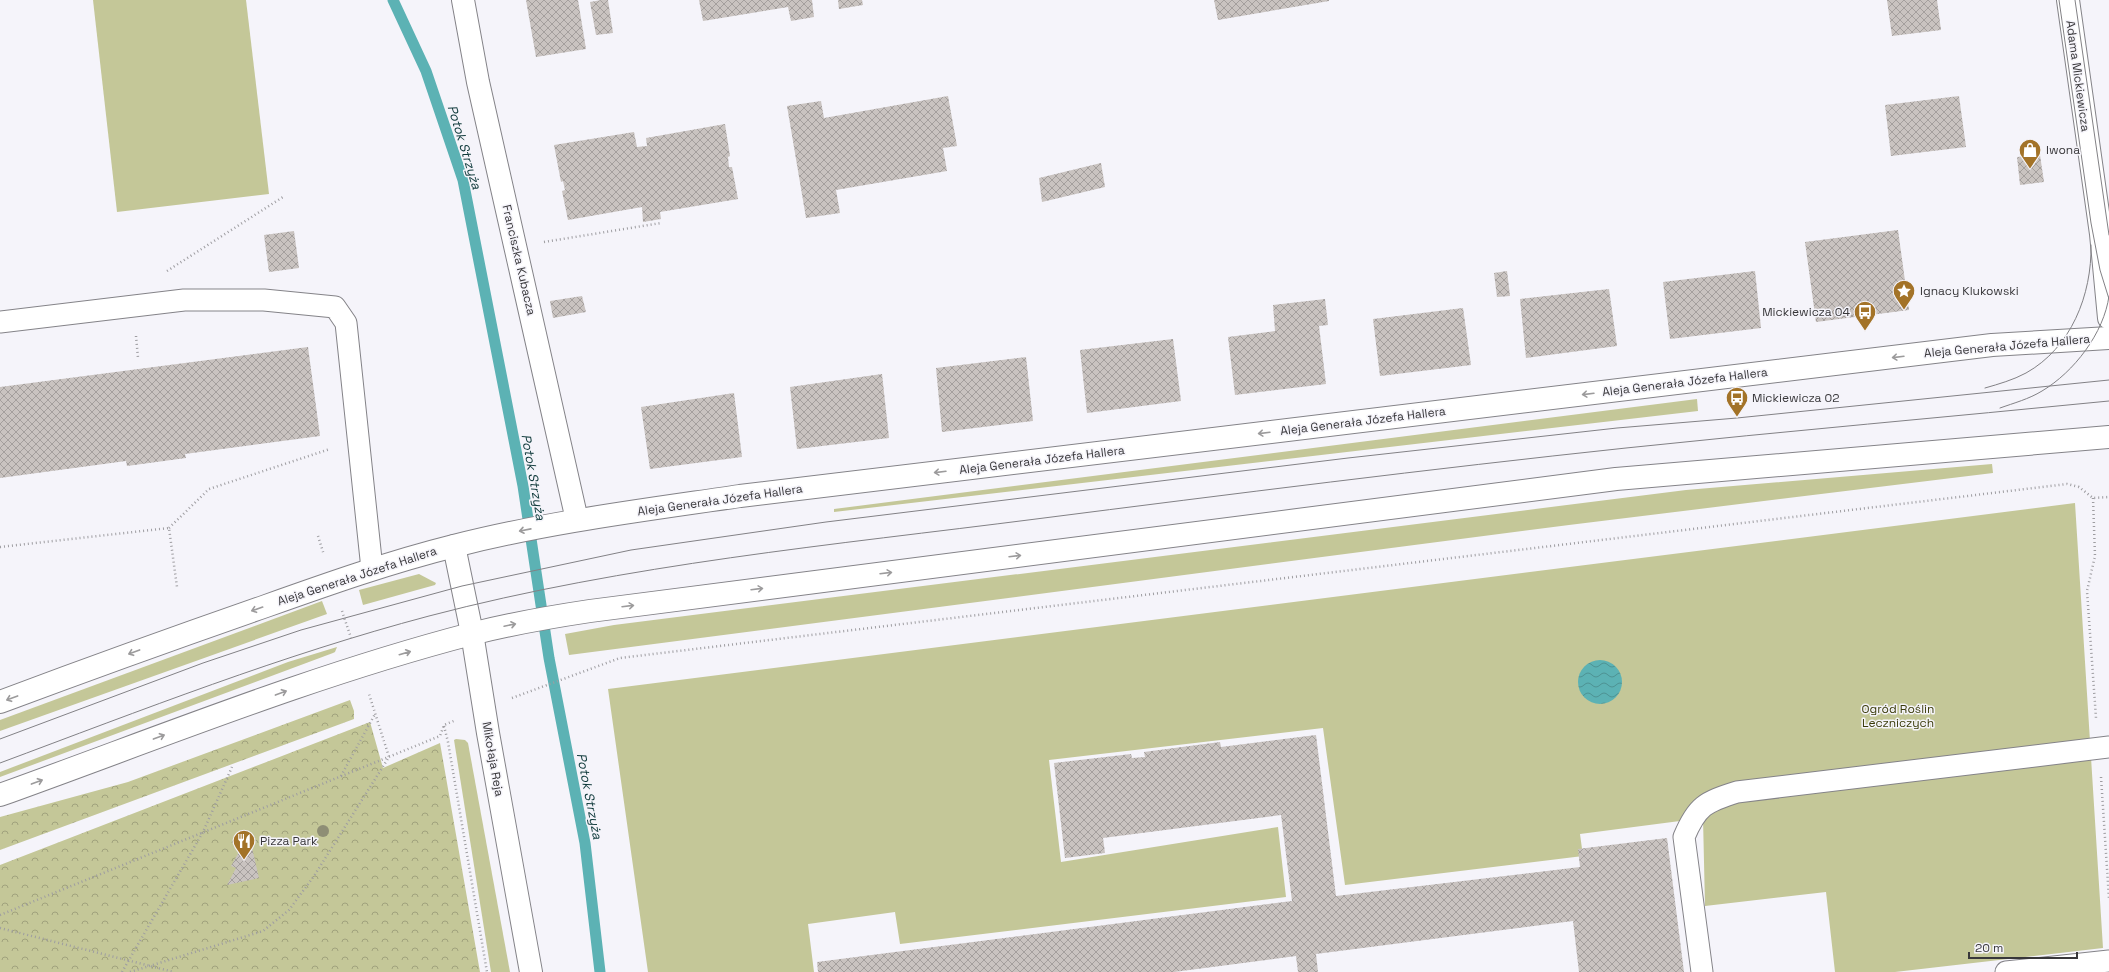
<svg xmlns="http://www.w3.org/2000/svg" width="2109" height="972" font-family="'Space Grotesk',sans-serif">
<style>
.green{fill:#c4c798}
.forest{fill:url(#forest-crowns)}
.water{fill:url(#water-waves)}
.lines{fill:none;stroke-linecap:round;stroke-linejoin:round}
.stream{stroke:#5cb2b4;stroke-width:11}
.building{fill:url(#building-cross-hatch)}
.service-casing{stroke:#848388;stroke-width:23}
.minor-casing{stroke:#848388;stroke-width:24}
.tertiary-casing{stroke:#848388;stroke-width:24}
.secondary-casing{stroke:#848388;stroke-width:24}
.path{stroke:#9e9da1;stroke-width:2.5;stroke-dasharray:1 3;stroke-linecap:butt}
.service{stroke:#fff;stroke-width:21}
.minor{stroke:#fff;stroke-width:22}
.tertiary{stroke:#fff;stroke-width:22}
.secondary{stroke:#fff;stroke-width:22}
.tram{stroke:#828185;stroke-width:1}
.tree{fill:#8e8e75}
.oneway{stroke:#9c9b9c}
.labels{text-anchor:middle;stroke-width:3;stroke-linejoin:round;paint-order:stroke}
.street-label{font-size:12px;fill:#38373a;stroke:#f5f4fa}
.poi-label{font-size:12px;fill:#38373a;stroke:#f5f4fa;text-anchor:start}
.park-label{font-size:12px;fill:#3a3b09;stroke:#f5f4fa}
.water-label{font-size:13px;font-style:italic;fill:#0d3839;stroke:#f5f4fa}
</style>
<defs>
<pattern id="forest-crowns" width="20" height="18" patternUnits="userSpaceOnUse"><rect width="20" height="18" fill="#c4c798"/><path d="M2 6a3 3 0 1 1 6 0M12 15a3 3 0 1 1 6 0" fill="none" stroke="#a0a27d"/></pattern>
<pattern id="water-waves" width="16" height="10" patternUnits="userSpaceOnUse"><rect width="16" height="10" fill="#5cb2b4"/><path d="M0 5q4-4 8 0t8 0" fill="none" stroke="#4d9293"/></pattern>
<pattern id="building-cross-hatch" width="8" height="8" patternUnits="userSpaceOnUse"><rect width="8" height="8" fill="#c9c3c0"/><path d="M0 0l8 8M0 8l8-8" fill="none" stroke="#a49f9d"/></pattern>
</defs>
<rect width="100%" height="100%" fill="#f5f4fa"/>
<g class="green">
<path d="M93 0H246L269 194 117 212Z"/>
<path d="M1697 399 1698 411 834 512V509Z"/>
<path d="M1992 464 1993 473 1569 525 569 655 565 634 614 625 1686 490Z"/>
<path d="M2075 503 2103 948 1895 972H1835L1826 892 1705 906 1703 818 1580 834 1583 856 1345 885 1323 728 1049 760 1061 862 1278 827 1286 897 900 944 895 912 808 924 814 972H648L608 689Z"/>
<path d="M419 574 436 583 435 585 363 605 359 590Z"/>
<path d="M322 601 327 614 0 731V720Z"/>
<path d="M337 647 335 652 333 653 0 777V772L288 662Z"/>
<path d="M456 739 465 740 468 743 510 972H491L454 740Z"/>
</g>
<g class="forest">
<path d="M350 700 354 711V719L0 850V817L128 782Z"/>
<path d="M370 722 383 768 440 743 480 972H0V865Z"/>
</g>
<circle class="water" cx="1600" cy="682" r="22"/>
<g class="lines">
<path class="stream" d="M393 0 426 71 463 180 523 486 549 658 585 843 600 972"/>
</g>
<g class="building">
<path d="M526 0H578L586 49 536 57Z"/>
<path d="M601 0H608L613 33 596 35 590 2Z"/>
<path d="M699 0H812L814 17 791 21 788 7 703 21Z"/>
<path d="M838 0H862L863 5 839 9Z"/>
<path d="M1214 0H1329V1L1218 20Z"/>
<path d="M1887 0H1937L1941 30 1892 36Z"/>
<path d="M948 96 957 146 943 148 947 171 836 190 840 213 806 218 787 106 821 101 824 118Z"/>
<path d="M1959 96 1966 147 1891 156 1885 105Z"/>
<path d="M725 124 730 156 728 157 729 167H732L738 199 660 212 661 219 643 222 642 207 568 220 562 191 565 190 563 181 561 182 554 145 634 132 637 147 647 146 646 138Z"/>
<path d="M2040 155 2044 182 2020 185 2017 157Z"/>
<path d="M1101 163 1105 187 1042 202 1039 178Z"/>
<path d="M1898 230 1909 310 1816 322 1805 242Z"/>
<path d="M294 231 299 268 269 272 264 235Z"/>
<path d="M1507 271 1510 296 1497 297 1494 273Z"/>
<path d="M1755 271 1761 328 1670 339 1663 282Z"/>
<path d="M1609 289 1617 346 1526 358 1520 299Z"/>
<path d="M582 296 586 312 553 318 550 301Z"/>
<path d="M1325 299 1328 325 1319 326 1326 384 1235 395 1228 337 1275 331 1273 305Z"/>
<path d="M1463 308 1471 365 1380 376 1373 319Z"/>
<path d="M1173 339 1181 401 1087 413 1080 350Z"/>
<path d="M308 347 320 436 185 454 186 458 127 466 126 461 0 478V387Z"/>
<path d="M1026 357 1033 421 942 432 936 368Z"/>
<path d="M882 374 889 438 797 449 790 387Z"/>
<path d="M734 393 742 457 650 469 641 407Z"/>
<path d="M1316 735 1336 896 1580 867 1578 849 1667 838 1684 972H1579L1573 921 1316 954 1318 972H1298L1296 956 1174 972H818L817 962 1292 901 1281 815 1103 838 1105 853 1065 858 1054 763 1131 754 1132 758 1145 757 1144 752 1220 742 1221 747Z"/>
<path d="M247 838 250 839 259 878 227 885 236 868 231 866Z"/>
</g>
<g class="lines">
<g class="service-casing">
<g id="service">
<path d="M0 322 184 300H264L335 307 346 323 372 569"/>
<path d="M1702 972 1684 837C1697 806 1705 802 1737 792L2109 747"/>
<path d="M2006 972 2109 961"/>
</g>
</g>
<g class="minor-casing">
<g id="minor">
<path d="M463 0 478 82 577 520"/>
<path d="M454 546 472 633 488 733 531 972"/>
</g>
</g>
<g class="tertiary-casing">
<path id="tertiary" d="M2068 0 2101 234 2109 318"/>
</g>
<g class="secondary-casing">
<g id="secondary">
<path d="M0 702C88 669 177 637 266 606 328 584 390 562 454 546 548 522 645 510 740 496L1992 345 2109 338"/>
<path d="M0 795C156 739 310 676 471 634 510 624 550 617 590 611L1616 479 2109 437"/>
</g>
</g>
<g class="path">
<path d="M544 242 661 223"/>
<path d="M167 271 283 197"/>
<path d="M136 336 138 358"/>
<path d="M2093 498 2095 556 2087 591 2096 718"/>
<path d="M169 528 209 489 330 449"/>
<path d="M318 536 324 555"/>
<path d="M0 547 169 528 177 587"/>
<path d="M342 611 351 638"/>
<path d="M512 698 620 658 2067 484 2079 487 2093 498 2109 497"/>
<path d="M444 726 448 742 487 972"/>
<path d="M341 776 375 714"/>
<path d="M2101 777 2109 899"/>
<path d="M0 915 440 736 444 725 456 720"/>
<path d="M0 928 174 972"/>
<path d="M122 972 203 832 232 767"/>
<path d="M130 972 263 931 289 910 314 876 389 757 369 694"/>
</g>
<use href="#service" class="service"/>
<use href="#minor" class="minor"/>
<use href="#tertiary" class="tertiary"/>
<use href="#secondary" class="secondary"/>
<g class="tram">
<path d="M2059 0 2091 223 2100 270 2109 299"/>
<path d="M2075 0 2109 235"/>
<path d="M1985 388C1999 384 2013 380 2026 373 2071 348 2092 295 2091 245"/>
<path d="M2000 408C2014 403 2029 399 2042 391 2074 372 2104 333 2109 296"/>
<path d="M0 739 203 663 301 630 462 586 631 550 826 522 1348 458 1617 428 1737 418 2109 380"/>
<path d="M0 763C142 710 282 655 429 616 627 564 833 545 1036 519 1232 494 1429 469 1626 448 1787 431 1948 417 2109 401"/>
</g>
</g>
<circle class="tree" cx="323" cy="831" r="6"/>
<defs><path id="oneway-shaft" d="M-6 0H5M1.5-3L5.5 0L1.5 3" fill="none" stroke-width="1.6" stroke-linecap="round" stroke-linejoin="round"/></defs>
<g class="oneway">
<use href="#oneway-shaft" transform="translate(1898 357) rotate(173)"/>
<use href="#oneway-shaft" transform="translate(1588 394) rotate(173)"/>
<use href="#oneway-shaft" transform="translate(1264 433) rotate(173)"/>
<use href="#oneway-shaft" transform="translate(940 472) rotate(173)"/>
<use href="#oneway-shaft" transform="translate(525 530) rotate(169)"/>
<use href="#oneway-shaft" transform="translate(1015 556) rotate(-7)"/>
<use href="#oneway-shaft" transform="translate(886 573) rotate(-7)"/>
<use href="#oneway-shaft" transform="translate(757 589) rotate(-7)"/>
<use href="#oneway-shaft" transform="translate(628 606) rotate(-7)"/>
<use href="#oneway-shaft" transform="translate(257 609) rotate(161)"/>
<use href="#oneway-shaft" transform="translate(510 625) rotate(-12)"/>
<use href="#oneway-shaft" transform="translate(134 652) rotate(160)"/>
<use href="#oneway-shaft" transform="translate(405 653) rotate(-16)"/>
<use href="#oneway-shaft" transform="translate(281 693) rotate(-20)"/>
<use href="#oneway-shaft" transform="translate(12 698) rotate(160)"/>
<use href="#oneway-shaft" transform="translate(159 737) rotate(-20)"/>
<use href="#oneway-shaft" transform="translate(37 782) rotate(-20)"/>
</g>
<defs>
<g id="shop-pin" transform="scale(1.15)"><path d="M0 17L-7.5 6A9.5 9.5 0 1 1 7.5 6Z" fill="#a37328" stroke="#f5f4fa"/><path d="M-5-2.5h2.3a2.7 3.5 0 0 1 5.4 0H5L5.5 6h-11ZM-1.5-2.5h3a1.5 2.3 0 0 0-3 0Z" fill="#fff"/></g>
<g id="sight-pin" transform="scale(1.15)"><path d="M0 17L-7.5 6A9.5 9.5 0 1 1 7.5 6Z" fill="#a37328" stroke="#f5f4fa"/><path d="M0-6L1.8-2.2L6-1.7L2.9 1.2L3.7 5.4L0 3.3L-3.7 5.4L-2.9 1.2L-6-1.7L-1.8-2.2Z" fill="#fff"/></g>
<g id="bus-pin" transform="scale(1.15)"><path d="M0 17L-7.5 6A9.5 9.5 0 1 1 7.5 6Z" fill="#a37328" stroke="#f5f4fa"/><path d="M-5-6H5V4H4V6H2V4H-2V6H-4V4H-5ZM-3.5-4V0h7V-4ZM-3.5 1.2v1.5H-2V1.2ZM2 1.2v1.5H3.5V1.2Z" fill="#fff"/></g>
<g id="restaurant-pin" transform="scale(1.15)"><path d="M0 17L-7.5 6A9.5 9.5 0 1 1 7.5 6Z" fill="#a37328" stroke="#f5f4fa"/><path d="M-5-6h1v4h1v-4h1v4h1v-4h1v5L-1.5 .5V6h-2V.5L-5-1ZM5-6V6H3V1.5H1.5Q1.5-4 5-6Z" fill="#fff"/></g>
</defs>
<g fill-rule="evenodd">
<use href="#shop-pin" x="2030" y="150"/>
<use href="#sight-pin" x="1904" y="291"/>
<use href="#bus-pin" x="1865" y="312"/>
<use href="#bus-pin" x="1737" y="398"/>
<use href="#restaurant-pin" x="244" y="841"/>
</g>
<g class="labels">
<g class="street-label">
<text transform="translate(2078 76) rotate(82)" y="4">Adama Mickiewicza</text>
<text transform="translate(519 260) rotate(77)" y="4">Franciszka Kubacza</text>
<text transform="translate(2007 346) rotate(-5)" y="4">Aleja Generała Józefa Hallera</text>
<text transform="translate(1685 382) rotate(-7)" y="4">Aleja Generała Józefa Hallera</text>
<text transform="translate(1363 421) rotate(-7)" y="4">Aleja Generała Józefa Hallera</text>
<text transform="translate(1042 460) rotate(-7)" y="4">Aleja Generała Józefa Hallera</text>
<text transform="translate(720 500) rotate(-8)" y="4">Aleja Generała Józefa Hallera</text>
<text transform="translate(357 576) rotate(-18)" y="4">Aleja Generała Józefa Hallera</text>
<text transform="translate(493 759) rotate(80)" y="4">Mikołaja Reja</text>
</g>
<g class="poi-label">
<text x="2046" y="154">Iwona</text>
<text x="1920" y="295">Ignacy Klukowski</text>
<text x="1850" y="316" text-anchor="end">Mickiewicza 04</text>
<text x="1752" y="402">Mickiewicza 02</text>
<text x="260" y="845">Pizza Park</text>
</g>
<g class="park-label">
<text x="1898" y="713">Ogród Roślin<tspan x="1898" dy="14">Leczniczych</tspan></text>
</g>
<g class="water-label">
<text transform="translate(465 147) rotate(73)" y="5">Potok Strzyża</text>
<text transform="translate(534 477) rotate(80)" y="5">Potok Strzyża</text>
<text transform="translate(590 796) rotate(79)" y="5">Potok Strzyża</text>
</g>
</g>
<path d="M1969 952v6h108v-6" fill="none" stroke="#38373a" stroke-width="2"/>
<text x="1975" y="952" font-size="12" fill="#38373a" stroke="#f5f4fa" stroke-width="3" paint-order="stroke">20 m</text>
</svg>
